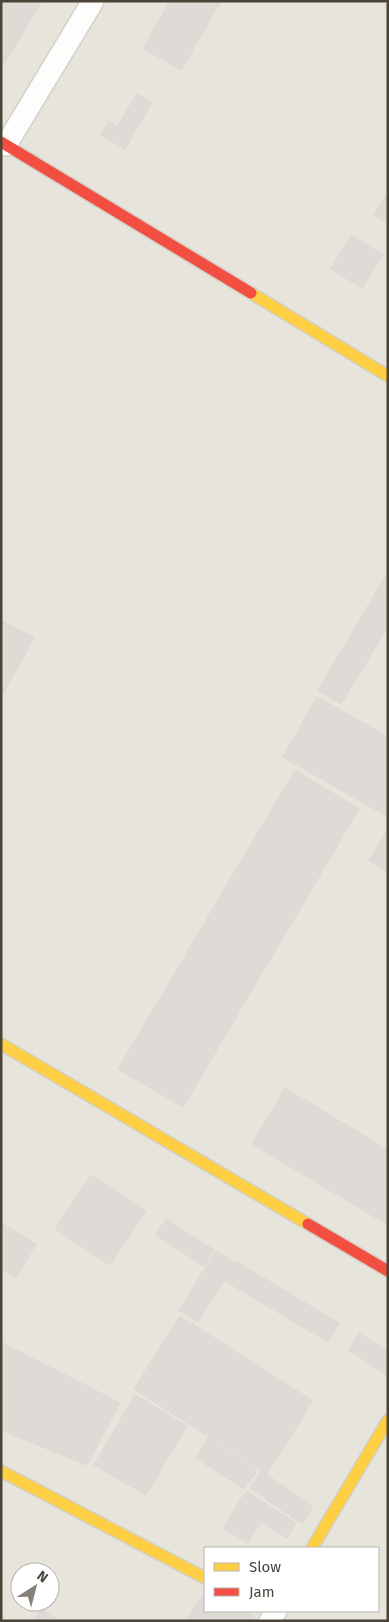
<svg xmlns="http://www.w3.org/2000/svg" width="389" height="1622" font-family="'Fira Sans',sans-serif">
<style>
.residential{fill:#e7e4dc;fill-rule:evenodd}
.building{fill:#dedbd6;stroke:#dcd9d4}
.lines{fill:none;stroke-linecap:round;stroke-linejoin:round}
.street-casing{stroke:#d2d0cb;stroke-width:24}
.slow-casing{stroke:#d3cfc5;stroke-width:14}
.jam-casing{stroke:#d3cfc5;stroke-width:14}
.street{stroke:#fdfdfc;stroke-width:21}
.slow{stroke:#ffcf43;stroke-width:11}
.jam{stroke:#f24e42;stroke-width:11}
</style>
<rect width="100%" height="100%" fill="#f4f2ee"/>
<path class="residential" d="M1 1H388V1621H1ZM205 1548H378V1611H205ZM20 1572H50V1602H20Z"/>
<g class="building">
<path d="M1 1H42L4 64 1 62Z"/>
<path d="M170 1H221L181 70 143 48Z"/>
<path d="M137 94 152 102 125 149 101 135 109 121 117 127Z"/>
<path d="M388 191V223L374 215Z"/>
<path d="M351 235 383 255 362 288 331 269Z"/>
<path d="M388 572V626L341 704 318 690Z"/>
<path d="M1 620 34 638 1 697Z"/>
<path d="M317 697 388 737V817L283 757Z"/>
<path d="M295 770 359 809 183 1107 118 1069Z"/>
<path d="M388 829V872L369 860Z"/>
<path d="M285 1088 388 1150V1225L252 1144Z"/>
<path d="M91 1175 146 1211 110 1265 55 1229Z"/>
<path d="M166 1219 214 1250 204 1266 156 1235Z"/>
<path d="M1 1223 36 1244 16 1278 1 1269Z"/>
<path d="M216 1251 235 1263 198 1322 179 1310Z"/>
<path d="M237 1262 339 1323 328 1342 225 1281Z"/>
<path d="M180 1316 313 1401 267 1474 134 1389Z"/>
<path d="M359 1333 388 1352V1376L349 1350Z"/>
<path d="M1 1342 120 1403 87 1465 1 1430Z"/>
<path d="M135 1395 187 1426 146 1495 94 1465Z"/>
<path d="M208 1438 257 1470 244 1489 196 1458Z"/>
<path d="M261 1471 313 1506 302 1524 250 1488Z"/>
<path d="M246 1491 296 1523 287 1538 261 1522 248 1543 223 1528Z"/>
<path d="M205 1592V1611H247L255 1616 252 1621H186Z"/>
<path d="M42 1609 60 1621H34Z"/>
</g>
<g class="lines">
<g class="street-casing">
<g id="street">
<path d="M6 145 93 1"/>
<path d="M270 1621 276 1611"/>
</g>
</g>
<g class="slow-casing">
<g id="slow">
<path d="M251 293 388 376"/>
<path d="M1 1044 308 1224"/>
<path d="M1 1471 205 1578"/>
<path d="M312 1548 388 1420"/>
</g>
</g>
<g class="jam-casing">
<g id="jam">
<path d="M1 142 251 293"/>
<path d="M308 1224 388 1271"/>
</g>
</g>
<use href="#street" class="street"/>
<use href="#slow" class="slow"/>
<use href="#jam" class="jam"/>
</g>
<rect width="389" height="1622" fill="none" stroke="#4b4439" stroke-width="5"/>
<rect x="204" y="1547" width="175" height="65" fill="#ffffff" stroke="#b7b4b0"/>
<rect x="214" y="1563" width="25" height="8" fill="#ffcf43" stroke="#b7b4b0"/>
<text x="249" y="1572" font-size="15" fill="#4b4439">Slow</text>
<rect x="214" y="1588" width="25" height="8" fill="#f24e42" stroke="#b7b4b0"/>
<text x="249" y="1597" font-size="15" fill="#4b4439">Jam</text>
<g transform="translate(35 1587) rotate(36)"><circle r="24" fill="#ffffff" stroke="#b7b4b0"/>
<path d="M0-4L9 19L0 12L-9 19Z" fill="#868178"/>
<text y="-8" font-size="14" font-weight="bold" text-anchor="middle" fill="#4b4439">N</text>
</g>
</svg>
